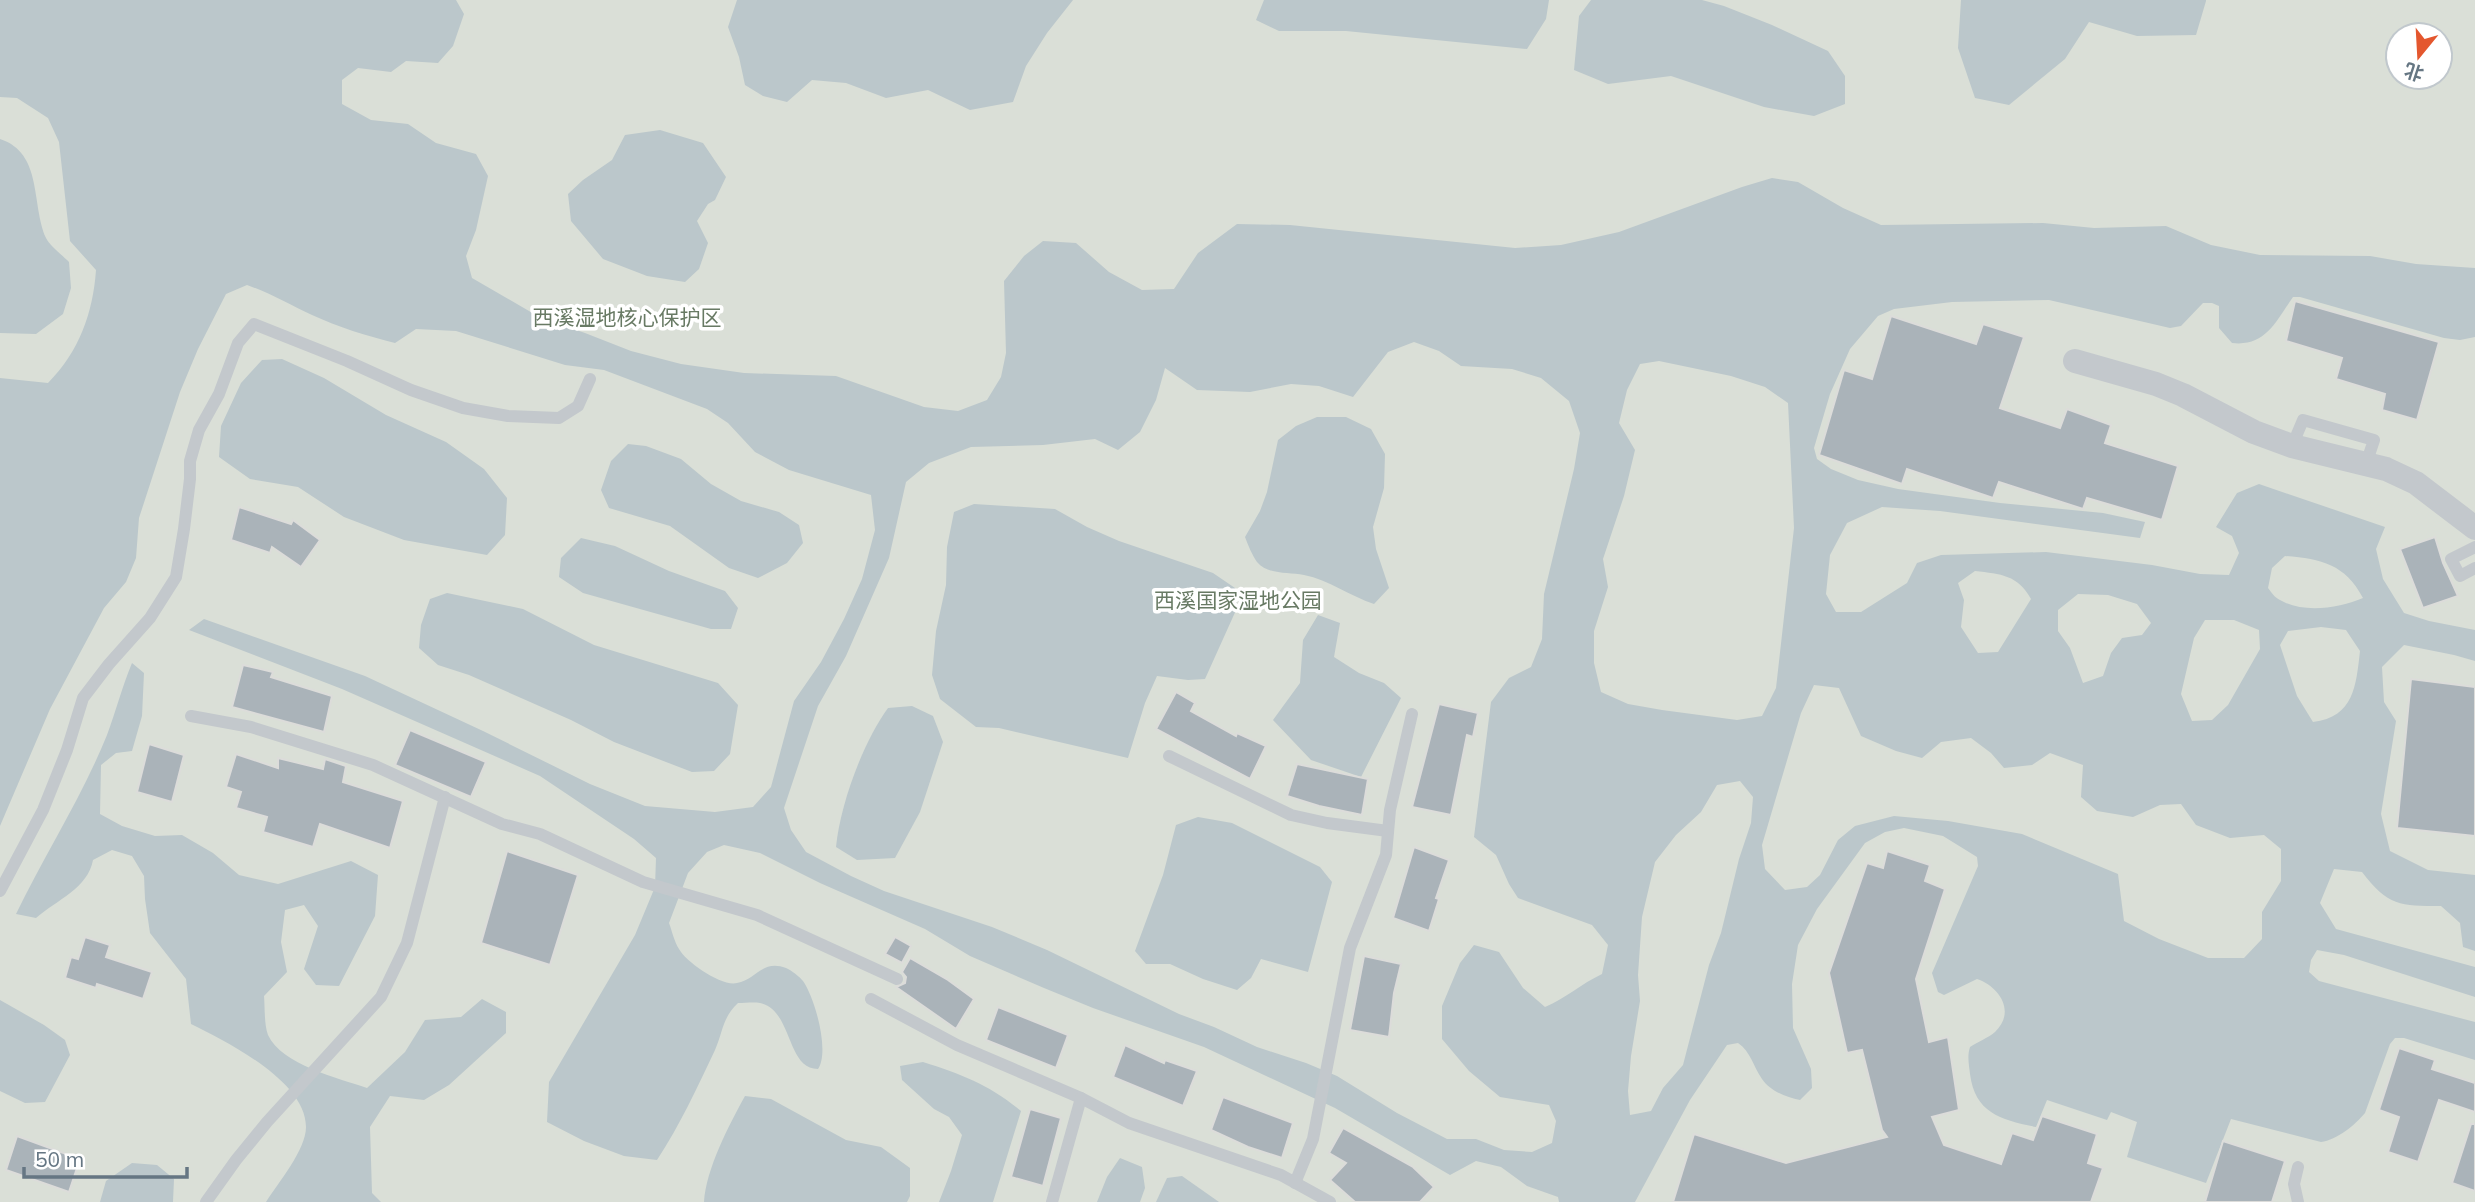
<svg xmlns="http://www.w3.org/2000/svg" width="2475" height="1202" font-family="Mulish,'Noto Sans SC',sans-serif">
<style>
.green{fill:#dadfd7;fill-rule:evenodd}
.water{fill:#bbc7cb;fill-rule:evenodd}
.building{fill:#aab3b9;stroke:#dcdcda;stroke-width:2}
.lines{fill:none;stroke-linecap:round;stroke-linejoin:round}
.service{stroke:#c3c8cc;stroke-width:12}
.minor{stroke:#c3c8cc;stroke-width:24}
.labels{text-anchor:middle;stroke-width:7;stroke-linejoin:round;paint-order:stroke}
.park-label{font-size:21px;fill:#687a64;stroke:#fff}
</style>
<rect width="100%" height="100%" fill="#fafaf8"/>
<path class="green" d="M0 0H2475V1202H0ZM2398 35H2440V77H2398Z"/>
<g class="water">
<path d="M0 0H456L464 14 453 46 438 63 406 61 391 72 358 68 342 80V104L371 120 408 124 436 143 476 154 488 176 476 230 466 256 472 278 541 318 585 333 631 351 681 364 744 373 836 376 924 407 958 411 987 400 1001 377 1006 353 1004 281 1024 256 1043 241 1076 243 1109 272 1142 290 1174 289 1198 253 1237 224 1290 225 1515 248 1561 245 1619 232 1742 187 1772 178 1798 182 1843 208 1881 225 2043 223 2094 228 2166 226 2211 245 2260 255 2370 256 2416 264 2475 268V337L2460 340 2444 338 2300 297H2293C2276 321 2266 347 2232 343L2219 328V306L2212 303H2203L2181 326 2170 328 2049 300 1952 302 1894 309 1878 316 1850 349 1830 394 1814 448 1817 459 1831 469 1858 480 1898 489 2000 503 2103 513 2145 522 2140 538 1940 511 1882 507 1847 523 1830 555 1826 594 1836 612H1861L1907 583 1917 563 1941 555 2046 552 2152 565 2200 574 2229 575 2239 553 2232 536 2216 527 2237 493 2259 484 2385 527 2376 549 2383 579 2404 613 2429 621 2475 630V661L2454 655 2404 645 2382 667 2384 702 2396 721 2381 814 2390 851 2428 870 2475 875V951L2463 947 2460 923 2441 906C2400 906 2388 906 2362 872L2334 869 2320 903 2336 929 2475 967V997L2344 955 2317 950 2311 960 2309 972 2319 981 2475 1022V1060L2404 1038H2395L2390 1044 2365 1113C2355 1125 2337 1140 2321 1142L2231 1119 2206 1183 2127 1157 2137 1122 2111 1112 2107 1120 2047 1100 2036 1127C2001 1120 1975 1113 1970 1074 1969 1065 1967 1056 1970 1047 1977 1042 1988 1038 1995 1032 2016 1012 2000 987 1977 979L1944 995 1938 992 1932 973 1978 866 1977 857 1943 836 1904 828 1885 832 1865 843 1817 909 1798 945 1792 984 1793 1028 1811 1069 1812 1088 1800 1100C1786 1097 1770 1091 1762 1079 1753 1066 1751 1052 1738 1043L1727 1045 1690 1100 1635 1202H1559L1558 1197 1527 1186 1501 1167 1476 1161 1450 1175 1335 1108 1204 1047 1093 1008 1044 988 970 956 925 929 820 883 760 853 724 845 707 852 688 873 669 923C672 931 674 941 679 949 686 962 722 987 737 983 756 980 762 959 786 968 791 970 800 977 803 981 815 998 830 1052 818 1069 786 1069 793 1010 760 1003 754 1002 745 1003 738 1003 722 1018 723 1032 715 1050 697 1088 680 1125 657 1160L624 1156 584 1141 547 1122 549 1082 635 935 655 887 656 858 634 839 540 776 342 689 189 630 204 619 365 676 483 731 590 784 645 806 715 812 753 807 771 787 794 701 821 662 844 619 862 579 875 530 871 495 789 470 755 452 728 423 707 409 604 370 565 365 456 331 416 329 395 343C367 336 338 327 312 315 290 305 270 293 247 285L226 294 198 349 180 392 139 518 136 558 126 582 104 608 50 709 0 826V378L48 383C79 352 93 313 96 270L70 241 59 142 48 118 17 98 0 97ZM1414 342 1439 351 1461 366 1512 369 1541 378 1569 401 1580 433 1574 469 1544 594 1542 639 1531 667 1509 678 1491 702 1474 837 1496 855 1509 884 1518 898 1592 925 1608 945 1602 974C1581 984 1566 998 1545 1007L1523 988 1499 952 1474 945 1460 963 1442 1006V1039L1469 1071 1500 1097 1549 1105 1556 1121 1552 1143 1532 1152 1504 1150 1476 1139H1447L1397 1113 1337 1076 1306 1063 1257 1047 1214 1027 1179 1014 1047 950 992 927 884 891 851 876 806 852 791 830 784 808 818 706 846 656 889 558 906 482 929 463 971 447 1043 445 1095 439 1118 450 1140 432 1156 400 1165 368 1197 390 1250 392 1291 384 1319 386 1353 397 1388 352ZM1659 361 1731 376 1765 387 1788 403 1794 528 1776 688 1762 716 1737 720 1662 710 1628 704 1601 692 1594 663V631L1608 587 1603 559 1624 496 1635 450 1619 423 1627 390 1640 364ZM2285 556C2321 559 2345 564 2363 598 2340 608 2303 614 2280 600 2275 598 2271 592 2268 588L2272 568ZM1975 571C2001 574 2018 575 2031 599L1998 652 1978 653 1961 627 1964 600 1958 583ZM2078 594 2108 595 2137 604 2151 623 2142 635 2122 638 2111 653 2103 676 2083 683 2070 648 2058 631V610ZM2205 620H2234L2259 630 2260 649 2228 705 2212 720 2192 721 2181 694 2194 638ZM2321 627 2346 630 2360 651C2356 686 2354 717 2313 722L2297 696 2280 645 2288 631ZM1814 685 1839 688 1861 736 1896 751 1922 758 1941 742 1971 738 1991 753 2004 768 2032 765 2050 753 2083 765 2081 797 2097 811 2133 817 2160 805 2181 804 2196 825 2230 838 2264 835 2281 849V881L2262 912V939L2244 958H2208L2159 939 2124 921 2118 874 2022 834 1948 821 1894 816 1855 826 1838 840 1820 875 1807 887 1785 890 1765 869 1762 845 1801 713ZM1740 781 1753 797 1751 823 1739 859 1721 933 1709 965 1683 1065 1663 1088 1651 1111 1630 1115 1628 1091 1631 1056 1640 1001 1638 975 1642 917 1655 862 1676 835 1701 812 1717 785Z"/>
<path d="M737 0H1073L1047 33 1026 66 1013 102 970 110 928 90 886 98 846 83 812 80 787 102 763 96 745 85 739 57 728 27Z"/>
<path d="M1264 0H1549L1546 19 1527 49 1346 31H1279L1256 20Z"/>
<path d="M1591 0H1702L1724 6 1772 25 1828 51 1845 76V104L1814 116 1764 107 1671 76 1608 84 1574 70 1579 16Z"/>
<path d="M1961 0H2206V1L2196 35 2137 36 2089 22 2065 59 2009 105 1975 98 1958 48Z"/>
<path d="M660 130 703 143 726 177 715 200 708 204 697 221 708 243 699 269 685 282 647 276 603 259 571 221 568 194 583 180 612 160 625 135Z"/>
<path d="M0 139C43 153 31 204 46 238 50 246 62 255 69 262L71 288 63 314 36 334 0 333Z"/>
<path d="M282 359 324 378 386 415 446 442 484 469 507 498 505 535 487 555 404 540 344 517 298 487 250 479 219 457 221 426 241 383 262 360Z"/>
<path d="M1317 417H1346L1371 429 1385 454 1384 488 1373 527 1376 549 1389 588 1374 604C1350 596 1329 580 1304 575 1288 572 1268 575 1257 562 1252 555 1248 545 1245 537L1260 511 1267 492 1278 440 1296 426Z"/>
<path d="M628 444 646 446 681 459 711 484 741 501 779 512 799 525 803 543 787 563 758 578 729 568 670 526 609 508 601 490 611 461Z"/>
<path d="M974 504 1055 509 1087 527 1119 541 1213 573 1235 588 1237 608 1205 679 1188 680 1157 676 1145 703 1128 758 999 728 976 727 940 699 932 675 936 631 946 585 947 547 954 512Z"/>
<path d="M581 538 615 546 669 571 725 591 738 608 731 629H711L583 593 559 577 561 558Z"/>
<path d="M447 593 523 609 594 645 718 683 738 705 730 754 714 771 692 772 614 742 571 720 469 675 438 665 419 648 421 625 430 599Z"/>
<path d="M1318 615 1340 623 1334 657 1359 673 1384 683 1401 698 1361 777 1311 760 1273 720 1300 683 1303 640Z"/>
<path d="M132 663 144 673 142 716 132 751 116 753 101 765 100 814 122 826 155 836 182 835 213 853 239 875 278 884 351 861 378 875 375 916 339 986 316 985 304 969 318 926 304 905 285 910 281 942 287 972 264 996C265 1008 264 1024 268 1035 282 1065 338 1078 367 1088L405 1052 425 1020 461 1017 482 999 506 1012V1033L449 1085 424 1100 390 1096 370 1127 372 1193 381 1202H266C278 1183 306 1150 306 1127 306 1081 227 1042 191 1024L186 979 150 933 145 899 144 876 132 856 112 850 93 860C88 888 57 900 36 918L16 914C45 854 82 797 107 735 116 711 122 687 132 663Z"/>
<path d="M912 706 933 716 943 742 920 812 895 858 857 860 836 847C840 805 863 742 888 708Z"/>
<path d="M1198 817 1232 823 1320 867 1332 882 1308 972 1261 959 1251 978 1237 990 1203 979 1170 964H1146L1135 951 1163 875 1176 825Z"/>
<path d="M0 1000 44 1025 65 1040 70 1055 45 1102 25 1103 0 1091Z"/>
<path d="M923 1062C961 1074 990 1085 1021 1111L993 1202H939L951 1171 962 1135 949 1117 934 1109 902 1080 900 1066Z"/>
<path d="M745 1096 771 1099 846 1140 881 1147 910 1168V1196L907 1202H704C706 1169 729 1125 745 1096Z"/>
<path d="M1120 1158 1142 1167 1145 1188 1140 1202H1097L1107 1177Z"/>
<path d="M132 1163 157 1165 174 1179 173 1202H100L106 1181Z"/>
<path d="M1182 1176 1219 1202H1156L1167 1178Z"/>
</g>
<g class="building">
<path d="M2295 301 2439 342 2417 420 2382 410 2385 394 2336 379 2342 358 2286 341Z"/>
<path d="M1891 316 1976 344 1983 324 2024 337 2000 408 2060 428 2067 409 2111 425 2105 443 2178 466 2162 520 2087 498 2083 509 1999 482 1993 498 1907 469 1902 484 1819 455 1844 370 1872 379Z"/>
<path d="M239 507 291 524 293 520 320 540 301 567 272 547 270 553 231 540Z"/>
<path d="M2435 537 2443 563 2458 596 2423 608 2400 549Z"/>
<path d="M243 665 273 672 271 677 332 696 324 732 232 707Z"/>
<path d="M2411 679 2475 687V836L2397 828Z"/>
<path d="M1176 692 1195 703 1191 711 1236 736 1237 733 1266 746 1250 779 1156 729Z"/>
<path d="M1439 704 1478 713 1473 737 1467 735 1451 815 1412 807Z"/>
<path d="M410 730 486 762 471 797 395 765Z"/>
<path d="M149 744 184 755 172 802 137 792Z"/>
<path d="M236 754 278 768V758L323 769 325 759 346 766 343 782 403 801 390 848 320 824 313 847 263 832 267 817 236 808 241 792 226 787Z"/>
<path d="M1297 764 1368 779 1362 815 1319 806 1287 796Z"/>
<path d="M1414 847 1449 860 1436 898 1439 899 1429 931 1393 918Z"/>
<path d="M507 851 578 875 550 965 481 943Z"/>
<path d="M1887 851 1930 865 1925 881 1945 889 1916 979 1929 1042 1948 1037 1959 1110 1932 1117 1944 1145 2001 1164 2012 1133 2033 1140 2042 1116 2097 1134 2088 1163 2103 1168 2091 1202H1673L1694 1134 1786 1163 1887 1137 1882 1130 1862 1050 1847 1053 1829 973 1867 863 1883 868Z"/>
<path d="M85 937 110 945 106 957 152 972 143 999 97 984 96 988 65 978 71 957 78 959Z"/>
<path d="M895 937 911 946 902 963 885 954Z"/>
<path d="M1364 956 1401 964 1394 993 1389 1037 1350 1030Z"/>
<path d="M910 958 948 980 974 999 956 1029 896 987 905 983 906 977 902 972Z"/>
<path d="M998 1007 1068 1035 1056 1068 986 1040Z"/>
<path d="M1125 1045 1164 1063 1165 1060 1197 1071 1183 1106 1113 1077Z"/>
<path d="M2399 1048 2435 1060 2432 1069 2475 1083V1112L2439 1100 2418 1162 2388 1152 2399 1117 2379 1110Z"/>
<path d="M1223 1097 1293 1123 1282 1158 1248 1147 1211 1130Z"/>
<path d="M1030 1109 1061 1118 1043 1186 1011 1177Z"/>
<path d="M2471 1124H2475V1191L2452 1183Z"/>
<path d="M1343 1128 1413 1167 1434 1187 1420 1202H1355L1330 1180 1346 1163 1329 1153Z"/>
<path d="M17 1136 80 1159 69 1192 6 1170Z"/>
<path d="M2223 1141 2285 1161 2272 1202H2205Z"/>
</g>
<g class="lines">
<g class="service">
<path d="M2292 446 2303 420 2374 440 2366 464"/>
<path d="M2475 547 2451 559 2460 576 2475 568"/>
<path d="M191 716 251 727 373 765 502 824 540 834 643 882 757 915 897 979"/>
<path d="M1169 756 1291 815 1327 823 1388 831"/>
<path d="M0 891 43 810 67 750 83 698 109 664 150 618 176 577 184 529 190 479V461L199 430 219 394 238 343 254 324 347 361 411 390 463 408 508 416 559 418 578 406 590 379"/>
<path d="M871 999 957 1045 1081 1098 1129 1123 1281 1175 1330 1202"/>
<path d="M1295 1183 1313 1139 1350 948 1386 855 1390 810 1412 714"/>
<path d="M206 1202 236 1160 267 1122 381 997 407 943 445 797"/>
<path d="M1052 1202 1081 1098"/>
<path d="M2298 1202 2294 1184 2298 1167"/>
</g>
<path class="minor" d="M2075 361 2156 384 2183 395 2254 432 2292 446 2386 469 2416 483 2475 528"/>
</g>
<g class="labels">
<g class="park-label">
<text x="627" y="325">西溪湿地核心保护区</text>
<text x="1238" y="608">西溪国家湿地公园</text>
</g>
</g>
<g transform="translate(2419 56) rotate(198)"><circle r="33" fill="#ffffff" stroke="#c1c8cd" stroke-width="2"/>
<path d="M0-5L12 26L0 18L-12 26Z" fill="#e4572e"/>
<text y="-10" font-size="19" font-weight="bold" text-anchor="middle" fill="#657683">北</text>
</g>
<path d="M24 1167v10h163v-10" fill="none" stroke="#657683" stroke-width="3.5"/>
<text x="35" y="1167" font-size="21" fill="#657683" stroke="#ffffff" stroke-width="5" paint-order="stroke">50 m</text>
</svg>
